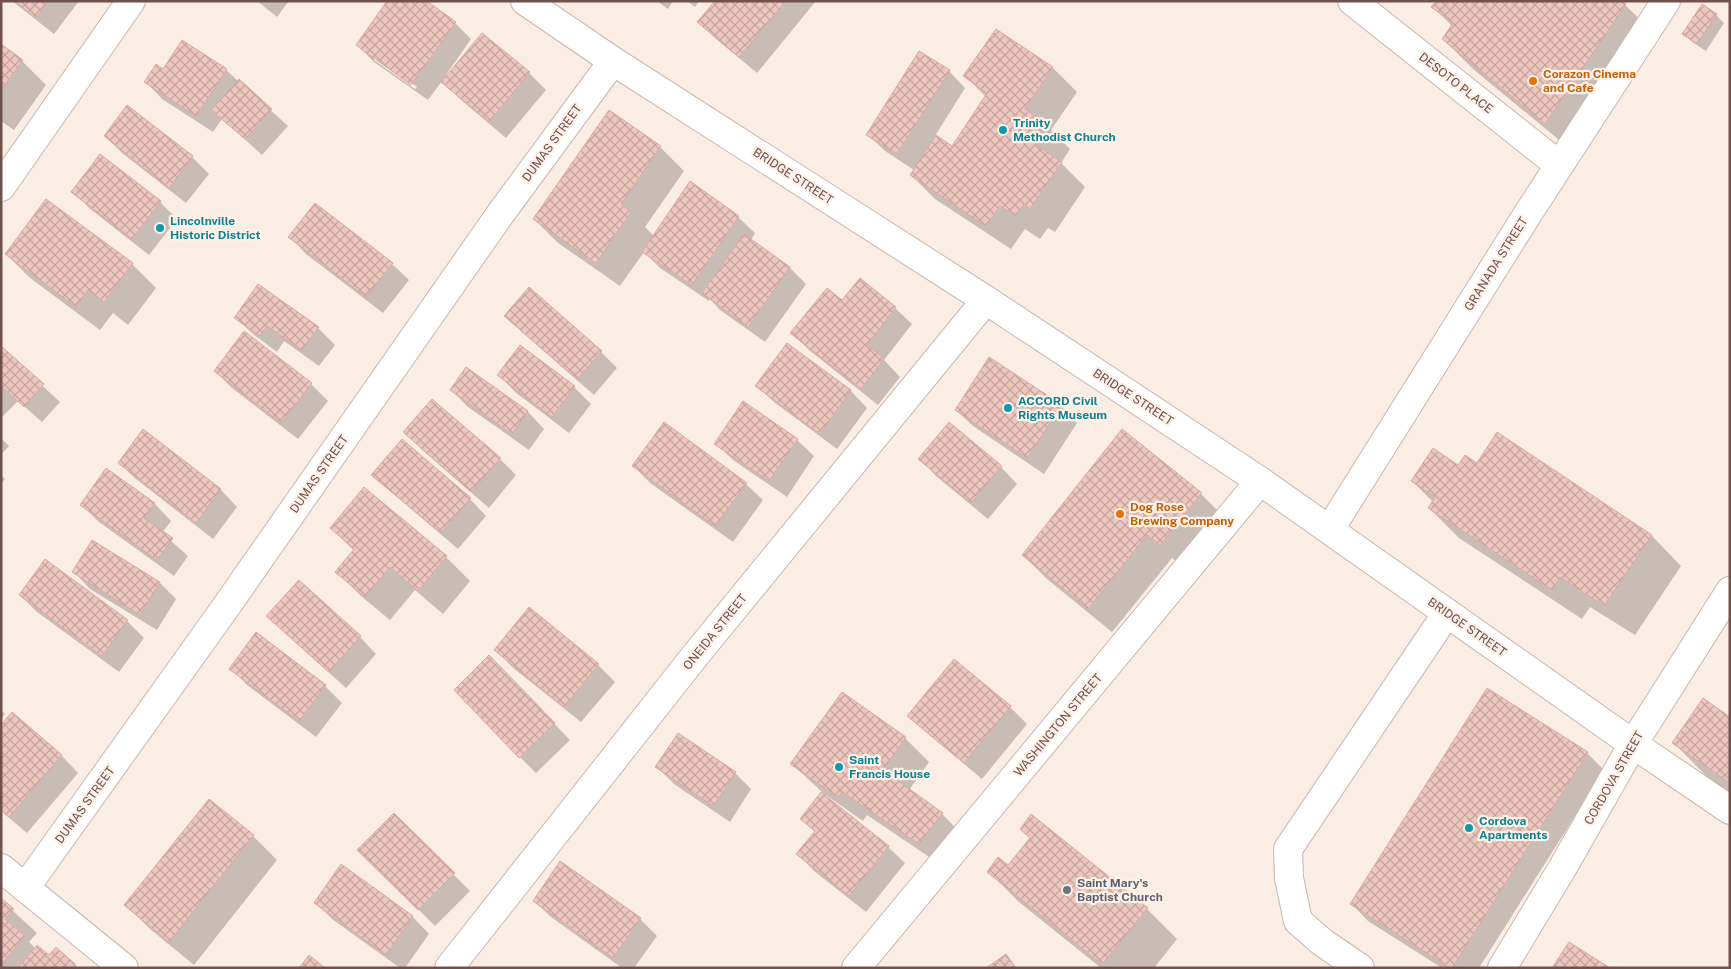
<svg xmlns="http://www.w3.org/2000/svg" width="1731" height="969" font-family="'Public Sans',sans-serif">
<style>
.shadow{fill:#0003;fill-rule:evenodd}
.building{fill:url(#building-cross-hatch);stroke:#deaa9f}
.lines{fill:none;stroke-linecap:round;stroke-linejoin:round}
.minor-casing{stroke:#ccb5ae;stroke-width:30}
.minor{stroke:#fff;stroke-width:28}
.food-dot{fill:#e8710a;stroke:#fdf1e9;stroke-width:2}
.culture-dot{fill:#0f9aa8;stroke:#fdf1e9;stroke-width:2}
.worship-dot{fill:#6b7280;stroke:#fdf1e9;stroke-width:2}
.labels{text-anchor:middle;stroke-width:4.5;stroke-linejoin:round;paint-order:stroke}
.food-label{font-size:12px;font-weight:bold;fill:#c56008;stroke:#fdf1e9;text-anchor:start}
.street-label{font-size:12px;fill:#70514c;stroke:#fdf1e9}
.culture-label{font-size:12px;font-weight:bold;fill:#0d838f;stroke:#fdf1e9;text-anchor:start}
.worship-label{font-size:12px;font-weight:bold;fill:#5b616d;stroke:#fdf1e9;text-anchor:start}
</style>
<defs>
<pattern id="building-cross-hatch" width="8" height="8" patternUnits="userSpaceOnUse" patternTransform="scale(1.25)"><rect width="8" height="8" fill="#edc7be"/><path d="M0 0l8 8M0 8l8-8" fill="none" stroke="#c4a49d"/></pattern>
</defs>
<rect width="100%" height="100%" fill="#faede4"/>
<g class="shadow">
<path d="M12 1H79L54 34Z"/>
<path d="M257 1H289L277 17Z"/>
<path d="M657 1H673L668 9Z"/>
<path d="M687 1H699L695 7Z"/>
<path d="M716 1H816L757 73 716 39 699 22Z"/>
<path d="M1621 1 1656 35 1575 153 1473 69 1443 39 1452 26 1433 7Z"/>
<path d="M1716 15 1724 23 1706 51 1692 42 1684 33Z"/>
<path d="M455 23 471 39 446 75 447 77 529 73 546 90 506 138 460 99 442 81 428 100 374 62 357 45ZM374 57 417 87 415 89 374 60Z"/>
<path d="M996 30 1053 68 1077 92 1051 130 1070 149 1061 163 1085 187 1055 232 1048 228 1040 239 1025 229 1011 249 935 199 911 175 914 170 885 151 868 135 949 71 965 88 935 136 952 148 986 97 965 76Z"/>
<path d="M183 41 226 70 288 126 262 155 222 119 213 132 162 99 146 82 163 71Z"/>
<path d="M1 46 22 61 46 85 14 130 1 121Z"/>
<path d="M610 111 660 147 684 171 645 227 654 236 738 217 755 233 751 240 790 268 806 284 765 342 720 310 710 299 709 301 660 268 644 252 620 286 558 243 534 219Z"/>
<path d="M105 136 192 157 209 174 186 203 122 153Z"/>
<path d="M100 156 160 202 177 219 149 255 89 208 73 191Z"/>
<path d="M290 237 392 264 409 280 383 313 306 254Z"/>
<path d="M6 254 132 264 156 288 128 325 113 313 100 330 30 278Z"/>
<path d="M842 301 895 308 912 324 884 360 900 377 878 405 809 350 792 333Z"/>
<path d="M506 316 601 352 617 368 594 395 523 333Z"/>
<path d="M236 318 318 328 335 345 319 366 284 341 277 352 253 334Z"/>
<path d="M244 333 311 384 328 401 298 439 232 388 215 371Z"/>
<path d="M787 345 851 391 867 408 837 449 774 402 757 386Z"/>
<path d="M520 346 574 387 591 404 569 433 515 392 499 375Z"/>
<path d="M1 348 60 402 42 422 18 401 1 418Z"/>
<path d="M466 369 528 412 544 429 529 450 468 407 451 390Z"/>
<path d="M1061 406 1077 423 1044 474 973 426 956 410Z"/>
<path d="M143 431 221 490 237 507 213 539 136 479 119 463Z"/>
<path d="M405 432 500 459 516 475 489 508 421 449Z"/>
<path d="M1 438 9 446 1 455Z"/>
<path d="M797 440 814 456 787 497 733 460 716 444Z"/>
<path d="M920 459 1001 467 1017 484 988 519 936 476Z"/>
<path d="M1478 464 1651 535 1681 566 1635 635 1590 607 1582 619 1459 538 1429 508 1433 502 1412 481 1459 466Z"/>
<path d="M634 466 746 484 763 500 733 542 650 483Z"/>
<path d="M107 470 155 504 171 521 162 533 188 556 174 576 99 522 82 505Z"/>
<path d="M1 475 5 479 1 484Z"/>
<path d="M373 475 470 499 486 516 458 549 390 491Z"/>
<path d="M364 489 446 557 470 581 443 614 415 590 390 620 361 596 337 572 354 551 332 528Z"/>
<path d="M1201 494 1225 518 1184 568 1172 558 1112 632 1047 579 1023 555Z"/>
<path d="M45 561 127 621 144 638 119 672 37 612 20 595Z"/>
<path d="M74 572 160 583 176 599 157 630 90 589Z"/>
<path d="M285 633 360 637 376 654 346 688Z"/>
<path d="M257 634 325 686 342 703 316 737 247 685 231 668Z"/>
<path d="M496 650 598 665 615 682 581 722 512 667Z"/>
<path d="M506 674 570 740 536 773 520 757Z"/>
<path d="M842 694 905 738 929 762 909 790 942 814 966 838 944 867 867 815 863 821 826 795 825 797 888 847 905 863 866 912 814 871 798 854 815 832 802 819 823 793 792 764Z"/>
<path d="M1010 707 1027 724 982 779 926 732 909 716Z"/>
<path d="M1 710 5 714 1 718Z"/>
<path d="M12 714 62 756 78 773 27 833 1 811V727Z"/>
<path d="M1730 718V794L1712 782 1674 743Z"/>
<path d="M1587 753 1604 770 1479 968H1442L1368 921 1352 904Z"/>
<path d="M657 767 735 773 751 789 730 822 674 784Z"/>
<path d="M209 801 253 836 277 860 194 965 150 929 126 905Z"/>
<path d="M394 815 470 891 435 926 359 850Z"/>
<path d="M560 863 640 919 657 936 634 968H622L551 917 534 901Z"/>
<path d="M342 866 413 917 429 934 405 968H400L332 919 316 903Z"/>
<path d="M1008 867 1147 909 1177 939 1154 968H1101L1019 902 989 872Z"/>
<path d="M1 900 37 933 29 942 36 949 49 957 75 964 78 968H1Z"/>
</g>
<g class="building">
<path d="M15 1H49L36 18Z"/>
<path d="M387 1H427L456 22 411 85 356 45Z"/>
<path d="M715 1H786L739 57 697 22Z"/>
<path d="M1436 1H1623L1626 4 1545 124 1442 39 1453 23 1431 7Z"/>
<path d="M1702 4 1717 14 1697 44 1682 34Z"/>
<path d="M996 29 1053 67 1025 109 1047 124 1034 144 1062 162 1030 209 1024 204 1016 216 1000 206 986 226 910 175 936 135 952 146 987 93 963 76Z"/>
<path d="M482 33 530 72 489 122 441 82Z"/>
<path d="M182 40 227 69 196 116 144 82 156 64 163 69Z"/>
<path d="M1 44 23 60 1 90Z"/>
<path d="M919 51 950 70 897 154 866 135Z"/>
<path d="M239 79 272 109 245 139 211 110Z"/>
<path d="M127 105 193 156 169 188 104 136Z"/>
<path d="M609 110 661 146 621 204 631 212 596 263 533 219Z"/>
<path d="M100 154 161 201 132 239 71 192Z"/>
<path d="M690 181 739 216 692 285 642 252Z"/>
<path d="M46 199 133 263 104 302 88 290 76 307 5 254Z"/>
<path d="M315 203 393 263 366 297 288 237Z"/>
<path d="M744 234 790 267 748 327 702 293Z"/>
<path d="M860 278 896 307 867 345 884 359 861 389 790 333 827 288 842 300Z"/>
<path d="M258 284 319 327 302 350 267 326 260 336 234 318Z"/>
<path d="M529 287 602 351 577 379 504 316Z"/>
<path d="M244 331 312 383 281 423 214 371Z"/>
<path d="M787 343 851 390 820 434 755 386Z"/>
<path d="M520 345 575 386 552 417 497 375Z"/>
<path d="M1 346 44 384 24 407 1 386Z"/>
<path d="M989 357 1062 405 1027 458 955 410Z"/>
<path d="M466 367 528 411 512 434 450 390Z"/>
<path d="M432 399 501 458 471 492 403 432Z"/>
<path d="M743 401 798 439 769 481 714 444Z"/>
<path d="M664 422 747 483 715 526 632 466Z"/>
<path d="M949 422 1002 466 971 503 918 459Z"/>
<path d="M143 429 221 489 196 523 118 463Z"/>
<path d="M1122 429 1202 493 1160 545 1147 535 1088 609 1022 555Z"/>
<path d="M1497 432 1652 535 1604 606 1560 577 1552 590 1428 508 1435 497 1411 481 1433 448 1458 465 1465 455 1477 463Z"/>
<path d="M402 439 471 498 441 533 371 475Z"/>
<path d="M106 468 155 503 144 518 173 538 157 560 80 505Z"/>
<path d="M364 487 447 556 418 591 390 567 365 597 335 572 354 549 330 528Z"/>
<path d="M92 540 160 582 140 615 72 572Z"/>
<path d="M45 559 128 620 102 656 19 595Z"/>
<path d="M299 580 361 636 329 672 266 616Z"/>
<path d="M529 607 599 664 564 707 494 650Z"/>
<path d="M256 632 326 685 299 721 229 669Z"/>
<path d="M489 655 555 723 519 758 454 690Z"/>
<path d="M954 659 1011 706 964 763 907 716Z"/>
<path d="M1487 688 1588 752 1452 968H1450L1350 904Z"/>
<path d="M842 692 906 737 883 770 943 813 919 844 842 792 838 797 790 764Z"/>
<path d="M1703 698 1730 717V783L1672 743Z"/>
<path d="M12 712 62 755 9 817 1 810V725Z"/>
<path d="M678 733 736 772 713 806 655 767Z"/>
<path d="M821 792 889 846 849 896 796 854 815 831 800 819Z"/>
<path d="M209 799 254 835 169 942 124 905Z"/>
<path d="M394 813 455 873 418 910 357 850Z"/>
<path d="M1031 814 1148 908 1102 964 987 872 998 857 1008 865 1030 838 1020 829Z"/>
<path d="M560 861 641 918 613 958 533 901Z"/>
<path d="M341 864 413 916 386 955 314 903Z"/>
<path d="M1 898 14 909 5 919 25 936 1 965Z"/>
<path d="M1569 942 1610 968H1552Z"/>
<path d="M37 945 49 955 56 947 75 964 72 968H18Z"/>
<path d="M1006 954 1016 968H986Z"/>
<path d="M309 955 325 968H299Z"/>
</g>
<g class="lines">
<g class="minor-casing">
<g id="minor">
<path d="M525 1 613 61 986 300 1260 481 1633 744 1730 810"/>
<path d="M1352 1 1559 165"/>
<path d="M1 187 131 1"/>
<path d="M1330 529 1527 215 1666 1"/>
<path d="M1 868 124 968"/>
<path d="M25 888 223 611 501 213 613 61"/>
<path d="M449 968 694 657 986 300"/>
<path d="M856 968 1260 481"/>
<path d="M1360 968 1322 942 1298 921 1289 878 1288 849 1447 613"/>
<path d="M1502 968 1563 867 1633 744 1730 591"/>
</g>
</g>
<use href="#minor" class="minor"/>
</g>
<g class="food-dot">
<circle cx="1533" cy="81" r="5"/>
<circle cx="1120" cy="514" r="5"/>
</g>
<g class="culture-dot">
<circle cx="1003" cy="130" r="5"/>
<circle cx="160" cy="228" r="5"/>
<circle cx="1008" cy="408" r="5"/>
<circle cx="839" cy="767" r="5"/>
<circle cx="1469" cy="828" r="5"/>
</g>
<circle class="worship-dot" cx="1067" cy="890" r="5"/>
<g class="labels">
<g class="food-label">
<text x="1543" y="78">Corazon Cinema<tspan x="1543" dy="14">and Cafe</tspan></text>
<text x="1130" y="511">Dog Rose<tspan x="1130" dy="14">Brewing Company</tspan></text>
</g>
<g class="street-label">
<text transform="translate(1456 83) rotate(38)" y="4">DESOTO PLACE</text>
<text transform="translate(552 143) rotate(-54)" y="4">DUMAS STREET</text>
<text transform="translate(793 176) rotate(33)" y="4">BRIDGE STREET</text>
<text transform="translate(1496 264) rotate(-58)" y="4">GRANADA STREET</text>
<text transform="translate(1133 397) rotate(33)" y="4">BRIDGE STREET</text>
<text transform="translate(319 474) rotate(-55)" y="4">DUMAS STREET</text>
<text transform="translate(1467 627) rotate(35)" y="4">BRIDGE STREET</text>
<text transform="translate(715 632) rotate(-51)" y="4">ONEIDA STREET</text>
<text transform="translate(1058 725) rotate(-50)" y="4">WASHINGTON STREET</text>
<text transform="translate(1614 778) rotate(-60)" y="4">CORDOVA STREET</text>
<text transform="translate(85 805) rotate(-54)" y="4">DUMAS STREET</text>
</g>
<g class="culture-label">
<text x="1013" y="127">Trinity<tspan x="1013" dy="14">Methodist Church</tspan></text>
<text x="170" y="225">Lincolnville<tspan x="170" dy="14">Historic District</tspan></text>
<text x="1018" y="405">ACCORD Civil<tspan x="1018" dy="14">Rights Museum</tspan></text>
<text x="849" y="764">Saint<tspan x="849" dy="14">Francis House</tspan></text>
<text x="1479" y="825">Cordova<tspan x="1479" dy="14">Apartments</tspan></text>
</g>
<g class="worship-label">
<text x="1077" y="887">Saint Mary's<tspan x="1077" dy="14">Baptist Church</tspan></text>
</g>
</g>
<rect width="1731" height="969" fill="none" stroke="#70514c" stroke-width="5"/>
</svg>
